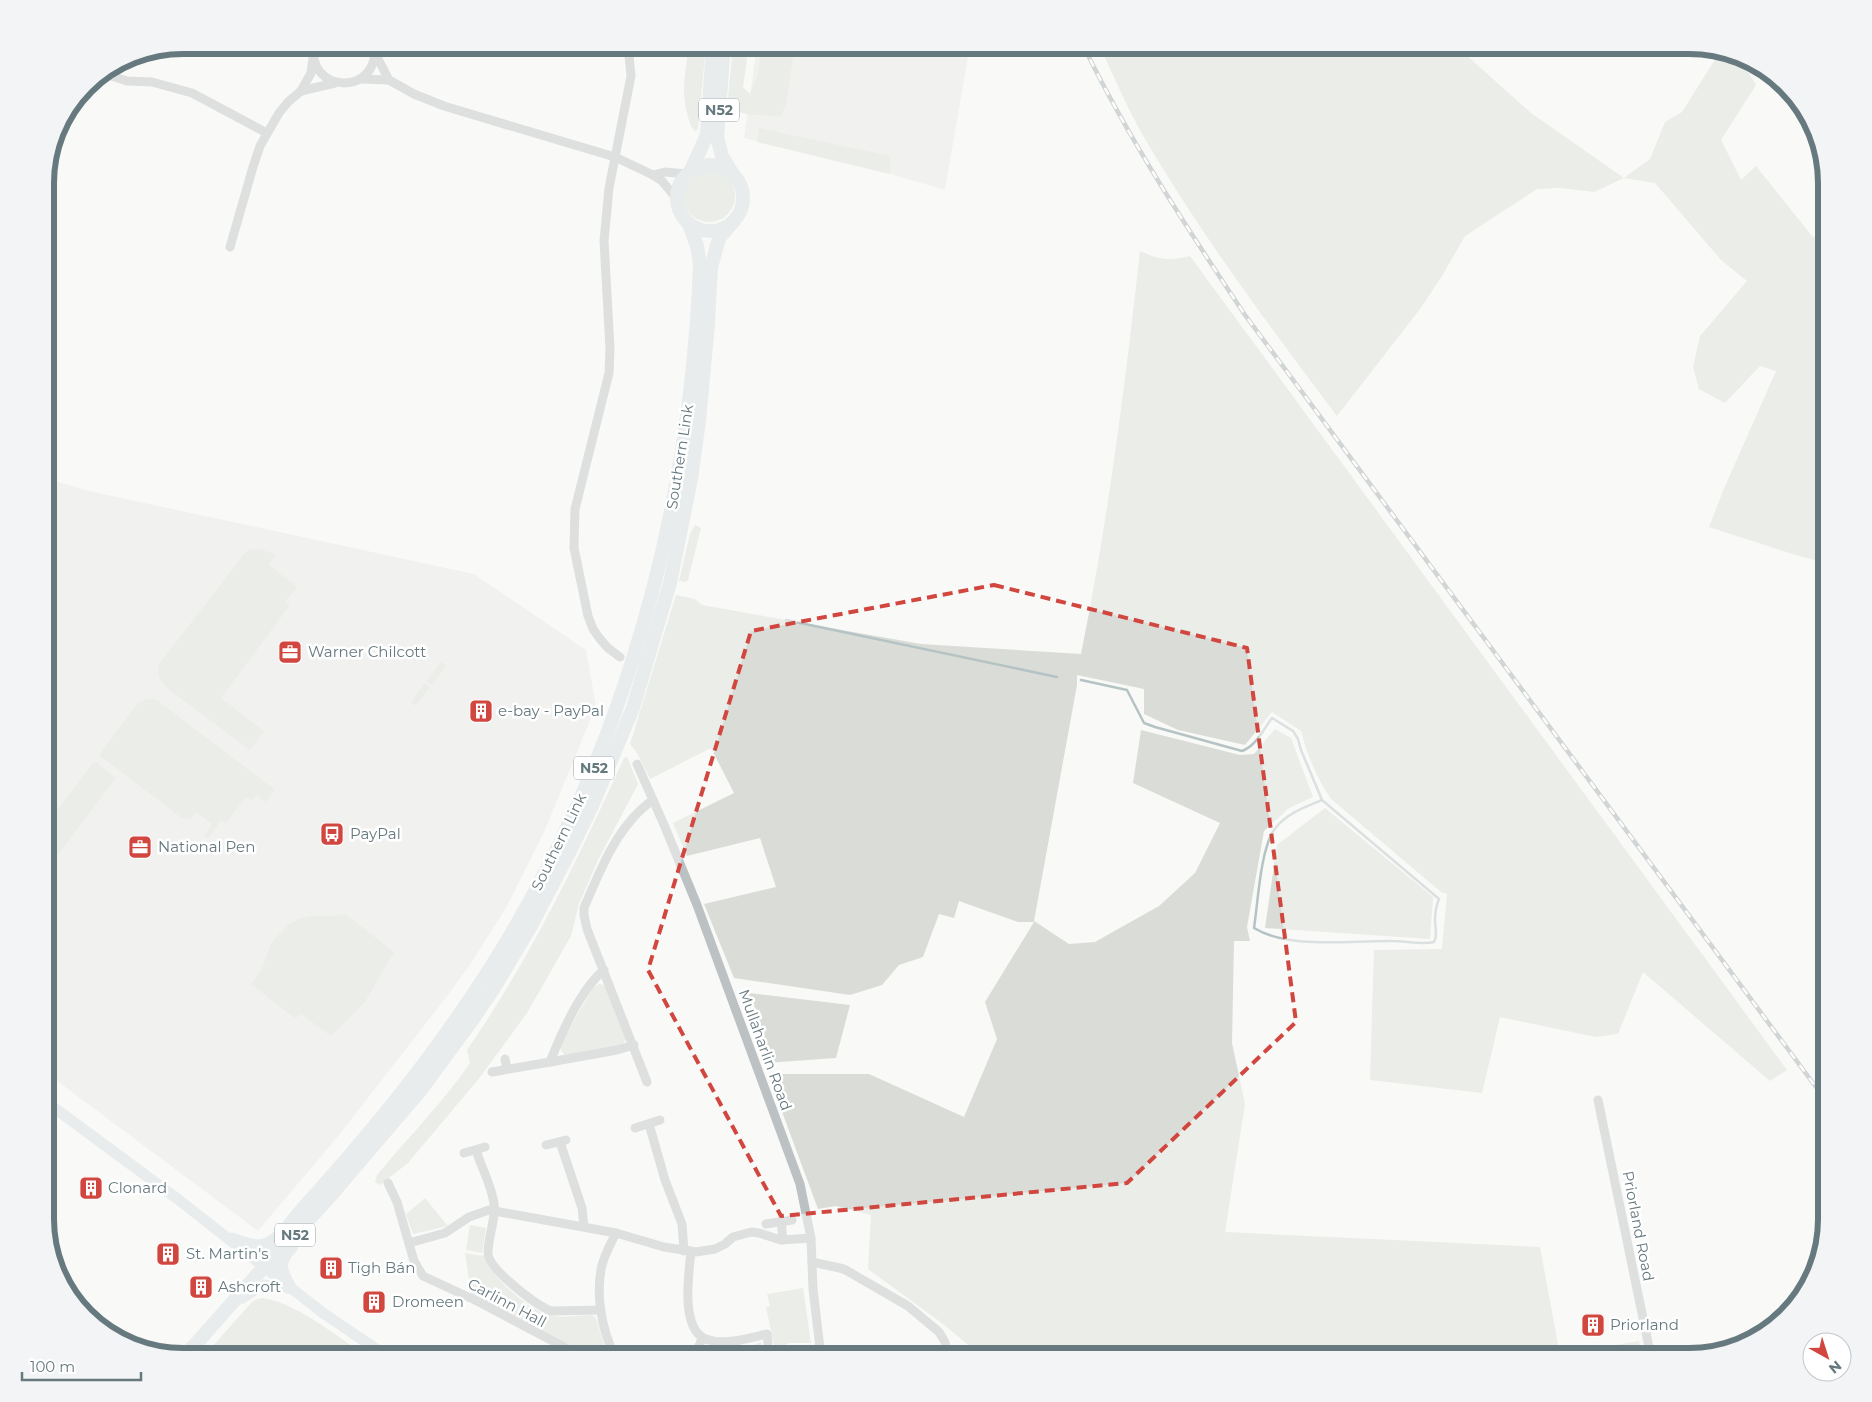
<svg xmlns="http://www.w3.org/2000/svg" width="1872" height="1402" font-family="Montserrat,sans-serif">
<style>
.built{fill:#e7e9e7}
.green{fill:#daddd7}
.lines{fill:none;stroke-linecap:round;stroke-linejoin:round}
.stream{stroke:#b5c3c4;stroke-width:2.5}
.street{stroke:#bcc2c4;stroke-width:9}
.secondary{stroke:#d6dbdd;stroke-width:11}
.primary{stroke:#d6dbdd;stroke-width:14}
.rail-casing{stroke:#9fa8ab;stroke-width:4.5}
.rail{stroke:#fff;stroke-width:2.5;stroke-dasharray:8;stroke-linecap:butt}
.marked{fill:none;stroke:#d1473f;stroke-width:4;stroke-dasharray:10 6;stroke-linejoin:round}
.labels{text-anchor:middle;stroke-width:5;stroke-linejoin:round;paint-order:stroke}
.shield{fill:#fff;stroke:#94a1a5;stroke-width:1}
.shield-label{font-size:14px;font-weight:bold;fill:#66797f}
.street-label{font-size:15px;fill:#66797f;stroke:#fff}
.poi-label{font-size:15px;fill:#66797f;stroke:#fff;text-anchor:start}
.rim{fill:none;stroke:#66797f;stroke-width:6}
</style>
<rect width="100%" height="100%" fill="#f9f9f7"/>
<g class="built">
<path d="M757 45H970L945 190 890 174 744 138Z"/>
<path d="M45 478 89 491 474 574 586 650 596 706 545 830 506 908 471 963 448 995 339 1135 258 1231 45 1072Z"/>
</g>
<g class="green">
<path d="M689 45H706L698 129 695 131C690 127 689 120 687 113 681 88 686 70 689 45Z"/>
<path d="M733 45H743L747 60 743 87 750 94 758 73 762 45H795L786 103 781 117 747 114 727 109Z"/>
<path d="M1099 45H1455L1531 113 1624 178 1650 159 1665 122 1682 112 1721 50 1738 55 1756 85 1721 140 1741 180 1756 166 1812 236 1827 241V563L1802 557 1709 527 1723 491 1776 371 1760 366 1725 403 1699 389 1693 367 1700 336 1747 281 1721 260 1655 183 1624 178 1594 192 1560 188 1537 189 1465 236 1442 276 1420 309 1337 416C1271 328 1204 239 1148 144 1129 113 1115 78 1099 45Z"/>
<path d="M759 128 890 156V174L757 142Z"/>
<circle cx="709" cy="196" r="26"/>
<path d="M1140 251C1159 260 1170 261 1190 256L1787 1070 1770 1081 1643 972 1618 1034 1596 1037 1500 1017 1482 1093 1370 1080 1374 950 1442 949 1447 894 1441 892 1331 799C1317 779 1307 754 1301 731L1272 712 1245 745 1178 730 1144 714V689L1077 675V685L1034 921 1069 944 1095 942 1159 906 1195 873 1220 823 1133 783 1141 730 1240 755 1254 754 1275 729 1291 738 1313 797 1289 808 1264 831 1247 927 1250 941H1234L1232 1043 1245 1104 1225 1232 1540 1247 1560 1355 1639 1341 1643 1357H983L943 1324 868 1269 871 1215 836 1206 818 1209 768 1074H869L964 1117 997 1039 985 1002 1034 922H1018L959 901 954 918 939 914 923 957 899 965 882 985 850 995 734 978 704 904 776 887 760 838 687 856 673 823 734 793 711 748 650 779 637 753 630 744 676 595 695 599 702 605 921 644 1081 654C1108 521 1125 386 1140 251Z"/>
<path d="M695 525 701 528 688 580 685 582 679 581 690 534Z"/>
<path d="M259 549 275 554 269 565 297 587 285 602 290 605 221 698 264 731 250 750 167 688C159 681 157 674 159 664L245 553 249 550Z"/>
<path d="M441 662 446 666 432 685 427 681Z"/>
<path d="M425 683 430 687 416 706 411 702Z"/>
<path d="M146 699 157 700 275 790 266 802 257 795 252 800 246 797 226 823 221 820 208 839 204 836 212 824 196 812 190 819H183L99 755 138 703Z"/>
<path d="M627 757 638 784 598 860 579 904 571 936 527 1013 481 1076 408 1163 380 1185 375 1182 377 1175C408 1137 443 1103 470 1063L467 1050C531 957 577 861 624 758Z"/>
<path d="M93 763H97L116 778 45 872V826Z"/>
<path d="M1325 808 1433 897 1430 939 1265 928 1277 845Z"/>
<path d="M345 914 394 952 365 1002 331 1036 301 1014 296 1018 292 1016 251 984 262 969 271 943 287 926 298 919 311 916H335Z"/>
<path d="M599 984 604 985 627 1038 622 1045 565 1055 561 1051 560 1044 593 988Z"/>
<path d="M740 992 850 1005 836 1058 765 1063 740 997Z"/>
<path d="M425 1198 448 1226 413 1234 406 1214Z"/>
<path d="M470 1225 486 1228 482 1253 466 1250Z"/>
<path d="M465 1253 484 1256C492 1278 530 1312 553 1316 565 1318 580 1315 592 1315L596 1318 604 1344C602 1348 600 1351 596 1352 580 1355 489 1304 469 1294L471 1292Z"/>
<path d="M803 1288 811 1343H789L758 1357 755 1344 761 1342 762 1348 774 1345 766 1307 770 1306 767 1294Z"/>
<path d="M262 1298C296 1302 339 1338 368 1357H203L252 1302 257 1299Z"/>
</g>
<g class="lines">
<g class="stream">
<path d="M786 620 1057 677"/>
<path d="M1081 680 1127 690 1144 723 1155 727 1242 751C1256 746 1263 730 1272 718L1293 731 1298 739 1301 750 1322 800 1439 899C1436 906 1435 913 1435 920 1435 928 1438 935 1434 942 1421 945 1406 941 1392 941 1351 940 1290 950 1254 928 1258 903 1260 851 1274 830 1285 814 1305 807 1322 800"/>
</g>
<g class="street">
<path d="M314 45C306 93 379 98 375 45"/>
<path d="M376 55 389 80"/>
<path d="M102 73 127 81 152 82 192 93 267 133"/>
<path d="M362 79 389 80 414 94 444 106 615 157 653 175 662 181 676 198"/>
<path d="M301 91 335 83"/>
<path d="M653 175 665 172 687 174"/>
<path d="M230 247 253 167 260 146 279 113 288 102 301 91 311 73 313 58"/>
<path d="M620 657 608 648 600 639 593 629 588 616 574 548 575 509 609 373 610 348 604 241 609 188 631 76 628 45"/>
<path d="M637 764 665 827 697 905 800 1184 811 1238 813 1289 821 1357"/>
<path d="M604 970C581 989 561 1034 550 1062L617 1050 634 1045"/>
<path d="M505 1059 507 1069"/>
<path d="M492 1072 550 1062"/>
<path d="M647 1082 587 929 584 915V908C600 870 618 824 653 800"/>
<path d="M1598 1100 1651 1357"/>
<path d="M649 1124 665 1180 682 1224 684 1251"/>
<path d="M635 1128 660 1120"/>
<path d="M560 1142 582 1208 584 1227"/>
<path d="M546 1145 566 1140"/>
<path d="M476 1150C481 1167 492 1186 494 1204 496 1220 488 1236 488 1253 488 1269 536 1305 551 1311L601 1310"/>
<path d="M464 1153 485 1147"/>
<path d="M388 1183 397 1202 414 1261 423 1276 479 1302 568 1349 588 1356 614 1355"/>
<path d="M781 1221 783 1240"/>
<path d="M766 1224 792 1220"/>
<path d="M409 1243 445 1233 469 1217 489 1210 616 1233 664 1247 696 1252 715 1249 725 1244 733 1237 751 1232 759 1233 781 1240 811 1238"/>
<path d="M691 1251C689 1273 679 1333 709 1340 727 1345 749 1338 767 1334L768 1343"/>
<path d="M812 1262 844 1269 908 1306 939 1332 945 1342 948 1357"/>
<path d="M696 1354 702 1338"/>
<path d="M615 1357C602 1330 595 1295 602 1265 605 1254 611 1243 616 1233"/>
</g>
<g class="secondary">
<path d="M45 1101 179 1200 323 1313 388 1357"/>
<path d="M232 1238C254 1246 262 1250 281 1233"/>
<path d="M242 1298 263 1285 287 1287"/>
</g>
<g class="primary">
<path d="M724 45 717 137 722 156 732 173"/>
<circle cx="710" cy="198" r="33"/>
<path d="M691 170 707 135 713 45"/>
<path d="M272 1252C289 1220 314 1197 337 1170 379 1122 418 1074 454 1022 611 801 690 534 700 264L697 246 689 224"/>
<path d="M289 1287C280 1270 276 1263 291 1247"/>
<path d="M182 1357 194 1346 263 1268 326 1201 420 1091 473 1019 494 988 532 924 571 849 592 806 633 708 670 583 691 479 699 421 708 324 711 268 717 245 720 237 733 222"/>
</g>
<g class="rail-casing">
<path id="rail" d="M1083 45C1129 140 1187 228 1245 315L1827 1102"/>
</g>
<use href="#rail" class="rail"/>
</g>
<path d="M0 0H1872V1402H0ZM994 585 1247 648 1296 1022 1127 1183 781 1216 648 970 751 631Z" fill="#f9f9f7" fill-opacity=".55" fill-rule="evenodd"/>
<path class="marked" d="M994 585 1247 648 1296 1022 1127 1183 781 1216 648 970 751 631Z"/>
<defs>
<g id="office-square" transform="scale(1.25)"><rect x="-9" y="-9" width="18" height="18" rx="4" fill="#d1473f" stroke="#fff"/><path d="M-6-3h4V-5.5h4V-3h4V5H-6ZM-1-4.5V-3h2v-1.5ZM-6 0V1H6V0Z" fill="#fff"/></g>
<g id="building-square" transform="scale(1.25)"><rect x="-9" y="-9" width="18" height="18" rx="4" fill="#d1473f" stroke="#fff"/><path d="M-4-6H4V6H1V3H-1V6H-4ZM-2.5-4.3h1.7v1.8h-1.7ZM.8-4.3h1.7v1.8H.8ZM-2.5-1h1.7V.8h-1.7ZM.8-1h1.7V.8H.8Z" fill="#fff"/></g>
<g id="bus-square" transform="scale(1.25)"><rect x="-9" y="-9" width="18" height="18" rx="4" fill="#d1473f" stroke="#fff"/><path d="M-5-6H5V4H4V6H2V4H-2V6H-4V4H-5ZM-3.5-4V0h7V-4ZM-3.5 1.2v1.5H-2V1.2ZM2 1.2v1.5H3.5V1.2Z" fill="#fff"/></g>
</defs>
<g fill-rule="evenodd">
<use href="#office-square" x="290" y="652"/>
<use href="#building-square" x="481" y="711"/>
<use href="#bus-square" x="332" y="834"/>
<use href="#office-square" x="140" y="847"/>
<use href="#building-square" x="91" y="1188"/>
<use href="#building-square" x="168" y="1254"/>
<use href="#building-square" x="331" y="1268"/>
<use href="#building-square" x="201" y="1287"/>
<use href="#building-square" x="374" y="1302"/>
<use href="#building-square" x="1593" y="1325"/>
</g>
<g class="labels">
<g class="shield">
<rect x="699" y="98.5" width="40" height="23" rx="4"/>
<rect x="574" y="756.5" width="40" height="23" rx="4"/>
<rect x="275" y="1223.5" width="40" height="23" rx="4"/>
</g>
<g class="shield-label">
<text x="719" y="115">N52</text>
<text x="594" y="773">N52</text>
<text x="295" y="1240">N52</text>
</g>
<g class="street-label">
<text transform="translate(680 457) rotate(-81)" y="5">Southern Link</text>
<text transform="translate(559 842) rotate(-64)" y="5">Southern Link</text>
<text transform="translate(765 1050) rotate(70)" y="5">Mullaharlin Road</text>
<text transform="translate(1638 1226) rotate(79)" y="5">Priorland Road</text>
<text transform="translate(507 1303) rotate(28)" y="5">Carlinn Hall</text>
</g>
<g class="poi-label">
<text x="308" y="657">Warner Chilcott</text>
<text x="498" y="716">e-bay - PayPal</text>
<text x="350" y="839">PayPal</text>
<text x="158" y="852">National Pen</text>
<text x="108" y="1193">Clonard</text>
<text x="186" y="1259">St. Martin's</text>
<text x="348" y="1273">Tigh Bán</text>
<text x="218" y="1292">Ashcroft</text>
<text x="392" y="1307">Dromeen</text>
<text x="1610" y="1330">Priorland</text>
</g>
</g>
<path d="M0 0H1872V1402H0ZM183 54H1689A129 129 0 0 1 1818 183V1219A129 129 0 0 1 1689 1348H183A129 129 0 0 1 54 1219V183A129 129 0 0 1 183 54Z" fill="#f3f4f5" fill-rule="evenodd"/>
<path class="rim" d="M183 54H1689A129 129 0 0 1 1818 183V1219A129 129 0 0 1 1689 1348H183A129 129 0 0 1 54 1219V183A129 129 0 0 1 183 54Z"/>
<g transform="translate(1827 1357) rotate(141)"><circle r="24" fill="#ffffff" stroke="#c2c9cc"/>
<path d="M0-4L9 19L0 12L-9 19Z" fill="#d1473f"/>
<text y="-8" font-size="14" font-weight="bold" text-anchor="middle" fill="#66797f">N</text>
</g>
<path d="M22 1372v8h119v-8" fill="none" stroke="#66797f" stroke-width="2.5"/>
<text x="30" y="1372" font-size="15" fill="#66797f" stroke="#ffffff" stroke-width="4" paint-order="stroke">100 m</text>
</svg>
